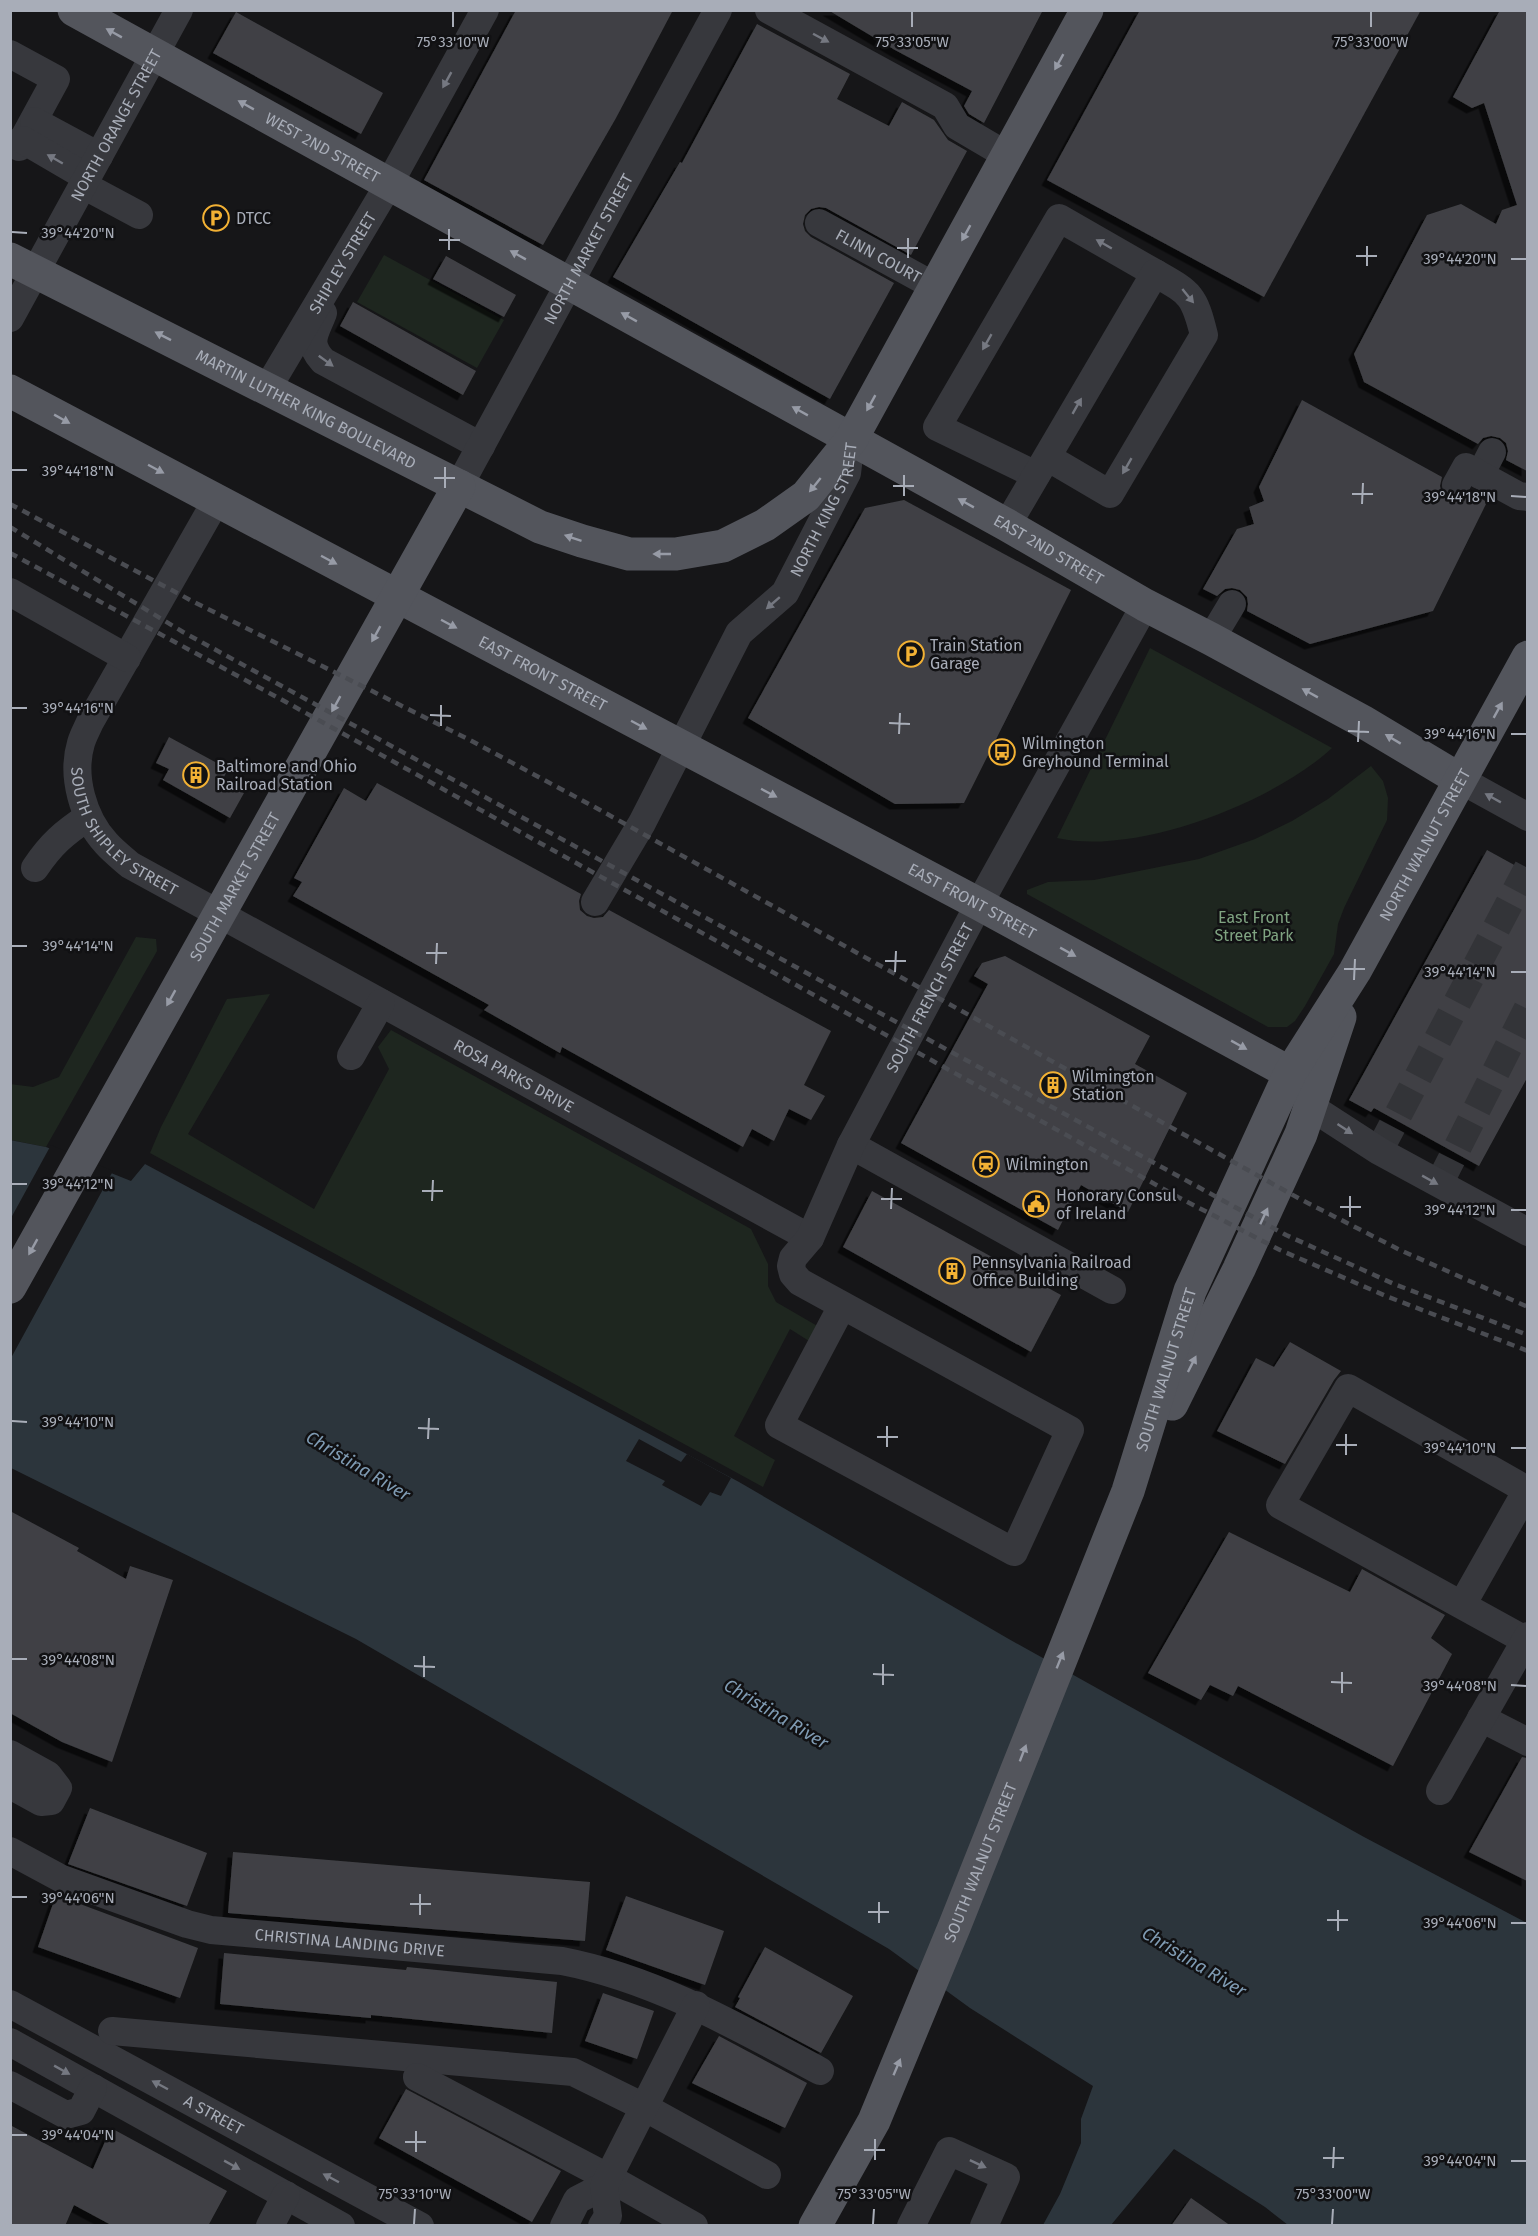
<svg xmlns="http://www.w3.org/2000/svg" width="1538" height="2236" font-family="'Fira Sans',sans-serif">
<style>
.green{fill:#1e261f}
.water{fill:#2c353c}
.pier{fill:#161618}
.building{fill:#404145;filter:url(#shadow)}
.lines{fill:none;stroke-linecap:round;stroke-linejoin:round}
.minor-tunnel{stroke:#333438;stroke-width:28;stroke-dasharray:28 14;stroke-linecap:butt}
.minor{stroke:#37383d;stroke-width:28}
.major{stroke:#53555c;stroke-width:33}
.rail{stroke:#4a4c52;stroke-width:4.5;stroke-dasharray:8 6;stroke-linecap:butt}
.oneway{fill:#979ba6}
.oneway2{fill:#757881}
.ticks{fill:none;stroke:#a8adb8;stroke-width:2}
.labels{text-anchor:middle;stroke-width:5;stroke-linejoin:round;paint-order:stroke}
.street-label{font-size:16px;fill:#a8adb8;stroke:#111113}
.poi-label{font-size:16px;fill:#a8adb8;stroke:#111113;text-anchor:start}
.park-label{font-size:16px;fill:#7fa381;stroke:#111113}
.water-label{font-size:18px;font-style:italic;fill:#7f9bb3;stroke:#111113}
.ticks-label{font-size:15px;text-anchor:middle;fill:#a8adb8;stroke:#111113;stroke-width:5;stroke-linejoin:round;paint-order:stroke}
</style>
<defs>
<filter id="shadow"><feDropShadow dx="-5.5" dy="5.5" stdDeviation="0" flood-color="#0009"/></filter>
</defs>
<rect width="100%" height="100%" fill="#161618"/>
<g class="green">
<path d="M384 255 504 320 477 368 357 302Z"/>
<path d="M1150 648 1332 748C1274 802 1136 856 1057 838Z"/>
<path d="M1371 766 1383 781 1388 798 1387 820 1344 908 1338 924 1334 954 1305 1006 1295 1021 1287 1027H1268L1027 894V890L1048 882 1094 880 1199 859 1255 839 1292 821 1328 799Z"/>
<path d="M136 937 156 939 157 951 46 1147 11 1140 10 1084 33 1087 59 1077Z"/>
<path d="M270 994 188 1134 314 1209 389 1069 378 1047 391 1030 751 1229 768 1264V1286L776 1302 826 1331 817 1346 790 1329 734 1436 775 1460 763 1487 150 1153 161 1127 227 999Z"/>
</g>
<path class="water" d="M10 1140 46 1147 131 1181 145 1164 739 1482 1007 1638 1364 1837 1527 1923V2225H1288L1265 2207 1174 2149 1111 2225H1043L1060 2194 1081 2143V2119L1093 2086 970 2008 889 1949 356 1639 11 1468Z"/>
<g class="pier">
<path d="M51 1145 113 1171 11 1358V1218Z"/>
<path d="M639 1439 681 1462 687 1454 731 1478 721 1496 710 1492 701 1506 662 1485 665 1481 626 1461Z"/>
</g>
<g class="building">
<path d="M516 10H673L616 118 543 245 424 180Z"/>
<path d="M828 10H1043L984 123 969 114 964 106 972 91 895 50Z"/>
<path d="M1140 10H1421L1264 297 1047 180Z"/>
<path d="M1500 10H1527V471L1506 460 1508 451 1506 443 1500 438 1491 436 1483 438 1478 444 1364 382 1354 354 1427 215 1461 204 1496 224 1502 210 1517 205 1484 103 1472 108 1453 97Z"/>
<path d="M236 12 383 93 361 134 213 53Z"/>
<path d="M757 24 850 74 837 99 889 126 902 102 934 120 948 140 967 151 911 255 826 208 819 207 811 209 805 215 803 224 805 231 811 237 894 283 830 399 613 277 680 162 682 163Z"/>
<path d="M446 256 516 295 504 317 433 279Z"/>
<path d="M353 302 476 371 463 395 340 326Z"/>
<path d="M1302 400 1442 477 1440 486 1442 494 1448 499 1457 501 1465 499 1471 493 1487 502 1433 611 1310 644 1247 611 1248 604 1247 597 1240 590 1232 588 1225 589 1217 596 1203 589 1237 529 1254 524 1249 507 1264 501 1259 487Z"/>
<path d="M904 500 1071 590 964 803 895 804 748 718 865 508Z"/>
<path d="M169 737 228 769 222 781 244 793 230 818 163 780 169 769 156 763Z"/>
<path d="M377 783 581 894 579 901 580 910 587 916 594 918 603 917 609 910 831 1031 804 1085 825 1096 811 1120 789 1109 774 1141 752 1129 743 1147 562 1047 560 1053 484 1010 489 1005 293 896 302 882 294 878 344 788 366 801Z"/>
<path d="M1487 850 1527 872V1078L1479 1166 1374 1108 1371 1112 1349 1100Z"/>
<path d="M1005 956 1150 1036 1135 1064 1187 1093 1128 1212 1081 1185 1058 1230 901 1143 988 984 974 976 982 963Z"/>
<path d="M872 1191 1061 1295 1031 1352 843 1247Z"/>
<path d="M1290 1342 1341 1371 1334 1380 1285 1464 1217 1431 1256 1358 1274 1367Z"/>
<path d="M10 1511 79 1548 77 1551 126 1579 130 1566 173 1580 112 1762 62 1742 10 1713Z"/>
<path d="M1229 1532 1350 1592 1362 1569 1445 1615 1431 1638 1452 1654 1393 1766 1238 1686 1233 1696 1210 1685 1201 1700 1148 1673Z"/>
<path d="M1522 1757 1527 1758V1881L1469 1852Z"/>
<path d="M90 1808 207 1853 187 1906 68 1864Z"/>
<path d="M233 1852 590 1882 585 1941 228 1913Z"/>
<path d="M56 1895 198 1948 180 1998 38 1947Z"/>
<path d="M626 1896 724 1931 705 1985 606 1950Z"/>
<path d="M765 1947 853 1996 821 2053 735 2007 740 1998 738 1997Z"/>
<path d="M224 1953 406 1970 407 1967 557 1982 552 2033 371 2015V2018L220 2004Z"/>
<path d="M603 1993 654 2011 637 2059 585 2041Z"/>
<path d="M719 2036 807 2083 785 2128 692 2083Z"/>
<path d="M406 2089 561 2171 532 2222 379 2138Z"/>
<path d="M10 2125 93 2169 111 2128 227 2191 208 2226H113L74 2205 65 2226H10Z"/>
<path d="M1191 2198 1231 2226H1171Z"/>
</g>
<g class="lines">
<g class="minor-tunnel">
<path d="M1379 1151 1528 868"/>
<path d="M1439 1184 1528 1008"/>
</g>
<g class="minor">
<path d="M769 10 945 106 957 126 1008 156"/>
<path d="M10 54 56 79 19 147 10 143"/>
<path d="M34 121 99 156"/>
<path d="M23 140 88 178"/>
<path d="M83 185 139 215"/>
<path id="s1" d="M819 223 936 287"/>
<path d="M323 313C315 334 306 342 323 361L481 446"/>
<path id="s2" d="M10 318 179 10"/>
<path id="s3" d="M267 389 389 184 485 10"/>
<path d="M1036 475 937 427 1059 218 1155 273"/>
<path d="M1480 475 1492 452"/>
<path d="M1456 485 1466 467 1519 496 1528 497"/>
<path id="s4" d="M459 486 718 10"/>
<path id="s5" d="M216 501 90 722C87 729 83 736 81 743 71 776 83 818 106 843 113 851 122 858 130 865L810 1238"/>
<path d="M1007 525 1155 273C1190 293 1194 294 1204 335L1110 494 1047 457"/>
<path d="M10 592 127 658"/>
<path d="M1211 639 1232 604"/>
<path d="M1459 779 1528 817"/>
<path d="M35 868C51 844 64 833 88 817"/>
<path id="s6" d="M595 902 642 823 739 633 785 593 847 473 851 440"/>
<path d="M351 1056 381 1003"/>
<path d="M1299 1088 1311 1107 1379 1151 1528 1232"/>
<path d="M851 1145 1112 1290"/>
<path id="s7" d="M842 1306 779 1425 1014 1552 1070 1430 800 1282 793 1274 791 1266 793 1258 810 1238 851 1145 979 904 1145 605"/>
<path d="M1462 1605 1527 1490 1348 1388 1280 1505 1525 1640"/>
<path d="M1481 1718 1528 1742"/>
<path d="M10 1754 48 1775 58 1788 51 1801 41 1802 10 1785"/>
<path d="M1440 1791 1528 1636"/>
<path id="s8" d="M10 1851 62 1879 187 1924 211 1930 562 1961C655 1979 738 2027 820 2071"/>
<path id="s9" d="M10 2004 420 2226"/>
<path d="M112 2031 573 2072 644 2107 767 2175"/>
<path d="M10 2042 341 2226"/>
<path d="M417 2077 609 2178 694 2226"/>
<path d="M10 2085 66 2115 81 2111 93 2088"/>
<path d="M270 2226 286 2195"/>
<path d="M564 2226 577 2200 604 2186"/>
<path d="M602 2226 608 2216 604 2186 696 2005"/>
<path d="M911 2226 949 2151 1006 2177 984 2226"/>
</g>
<g class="major">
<path id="s10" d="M74 10 1007 525 1145 605 1211 639 1362 721 1459 779"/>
<path id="s11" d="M10 259 540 527 582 541 629 554H676L723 546 765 525 806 496 851 440 1087 10"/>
<path id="s12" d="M10 391 979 904 1290 1073"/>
<path id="s13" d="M10 1287 459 486"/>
<path d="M1172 1404 1239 1269 1301 1134 1340 1017"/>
<path id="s14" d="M815 2226 874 2121 955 1925 1128 1491 1190 1291 1290 1073 1355 971 1528 657"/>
</g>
<g class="rail">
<path d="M10 504 194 602 466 738 600 810 1300 1199 1400 1250 1528 1307"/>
<path d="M10 527 183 632 1286 1235 1394 1284 1528 1335"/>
<path d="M10 553 286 702 1178 1197 1280 1250 1386 1296 1528 1351"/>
</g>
</g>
<defs><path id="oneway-solid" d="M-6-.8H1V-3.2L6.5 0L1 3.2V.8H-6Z" transform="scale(1.5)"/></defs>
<g class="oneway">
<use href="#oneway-solid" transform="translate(114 33) rotate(-151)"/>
<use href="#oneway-solid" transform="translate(1059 62) rotate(119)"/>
<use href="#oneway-solid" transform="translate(246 105) rotate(-151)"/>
<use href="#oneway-solid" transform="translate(966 233) rotate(119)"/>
<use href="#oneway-solid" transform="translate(518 255) rotate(-151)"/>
<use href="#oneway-solid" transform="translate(629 317) rotate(-151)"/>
<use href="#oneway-solid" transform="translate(163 336) rotate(-153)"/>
<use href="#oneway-solid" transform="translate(871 403) rotate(119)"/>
<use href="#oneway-solid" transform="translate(800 411) rotate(-151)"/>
<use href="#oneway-solid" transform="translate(62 419) rotate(29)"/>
<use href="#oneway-solid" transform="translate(156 469) rotate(28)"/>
<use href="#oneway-solid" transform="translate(815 485) rotate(129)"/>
<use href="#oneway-solid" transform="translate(966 503) rotate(-151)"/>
<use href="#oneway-solid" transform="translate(573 538) rotate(-161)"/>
<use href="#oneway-solid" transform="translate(662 554) rotate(-180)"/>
<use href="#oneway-solid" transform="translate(329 560) rotate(28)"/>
<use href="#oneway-solid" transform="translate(449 624) rotate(28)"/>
<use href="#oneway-solid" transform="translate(376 634) rotate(119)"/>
<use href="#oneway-solid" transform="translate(1310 693) rotate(-151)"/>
<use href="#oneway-solid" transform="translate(336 704) rotate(119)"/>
<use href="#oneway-solid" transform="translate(1498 710) rotate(-61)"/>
<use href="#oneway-solid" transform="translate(639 725) rotate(28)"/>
<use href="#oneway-solid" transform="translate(1393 739) rotate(-149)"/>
<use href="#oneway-solid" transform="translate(769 793) rotate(28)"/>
<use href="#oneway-solid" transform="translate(1068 952) rotate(29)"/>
<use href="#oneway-solid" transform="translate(171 998) rotate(119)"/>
<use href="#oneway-solid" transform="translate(1239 1045) rotate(29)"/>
<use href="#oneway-solid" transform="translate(1264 1216) rotate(-65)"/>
<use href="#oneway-solid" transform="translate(33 1247) rotate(119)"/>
<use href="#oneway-solid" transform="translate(1192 1364) rotate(-63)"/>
<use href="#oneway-solid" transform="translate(1060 1660) rotate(-68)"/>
<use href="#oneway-solid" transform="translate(1023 1753) rotate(-69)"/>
<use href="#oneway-solid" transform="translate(897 2067) rotate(-67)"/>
</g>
<g class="oneway2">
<use href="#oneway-solid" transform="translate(821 38) rotate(28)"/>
<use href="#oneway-solid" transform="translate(447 80) rotate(119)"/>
<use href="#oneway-solid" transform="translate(55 159) rotate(-150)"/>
<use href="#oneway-solid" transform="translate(1104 244) rotate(-150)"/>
<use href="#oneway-solid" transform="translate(1188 296) rotate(51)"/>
<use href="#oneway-solid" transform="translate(987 342) rotate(120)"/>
<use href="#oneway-solid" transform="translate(326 361) rotate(36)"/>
<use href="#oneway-solid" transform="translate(1077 406) rotate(-60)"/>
<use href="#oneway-solid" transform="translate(1127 466) rotate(120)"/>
<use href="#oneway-solid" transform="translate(773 603) rotate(139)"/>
<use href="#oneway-solid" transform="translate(1493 798) rotate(-151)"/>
<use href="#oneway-solid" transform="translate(1345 1129) rotate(33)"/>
<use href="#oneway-solid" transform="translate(1430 1180) rotate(29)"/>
<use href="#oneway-solid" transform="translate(62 2070) rotate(29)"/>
<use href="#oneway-solid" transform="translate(160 2085) rotate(-152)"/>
<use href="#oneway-solid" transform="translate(978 2164) rotate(25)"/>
<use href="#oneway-solid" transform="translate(232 2165) rotate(29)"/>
<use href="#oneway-solid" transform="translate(331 2178) rotate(-152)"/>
</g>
<path class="ticks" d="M453 27V12M912 27V12M1371 27V12M12 232 27 233M439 240H460M897 248H918M449 250V229M1356 256H1377M908 258V238M1511 259H1526M1367 266V246M12 470H27M434 478H455M893 486H914M445 488V467M1352 494H1373M904 496V475M1511 496 1526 497M1362 504 1363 483M12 708H27M430 715 451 716M889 723 910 724M441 726V705M1348 731 1369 732M899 734 900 713M1511 734H1526M1358 742 1359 721M12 946H27M426 953H447M885 961H906M436 964 437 943M1344 969H1365M895 972 896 951M1511 972H1526M1354 980 1355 959M12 1184H27M422 1191H443M881 1199H902M432 1201 433 1180M1340 1207H1361M891 1209 892 1188M1511 1210H1526M1350 1217V1196M12 1421 27 1422M418 1428 439 1429M877 1437H898M428 1439 429 1418M1336 1445H1357M887 1447V1426M1511 1448H1526M1346 1455V1434M12 1659H27M414 1666 435 1667M873 1674 894 1675M424 1677V1656M1331 1682 1352 1683M883 1685V1664M1511 1685 1526 1686M1342 1693V1672M12 1897H27M410 1904H431M868 1912H889M420 1915V1894M1327 1920H1348M879 1923V1902M1511 1923H1526M1338 1931V1910M12 2135H27M405 2142H426M864 2150H885M416 2152V2131M1323 2158H1344M875 2160V2139M1511 2161H1526M1333 2168 1334 2147M414 2224 415 2209M873 2224 874 2209M1332 2224 1333 2209"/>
<defs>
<g id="parking-ring" transform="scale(1.35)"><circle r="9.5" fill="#111113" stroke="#f2b134" stroke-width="1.5"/><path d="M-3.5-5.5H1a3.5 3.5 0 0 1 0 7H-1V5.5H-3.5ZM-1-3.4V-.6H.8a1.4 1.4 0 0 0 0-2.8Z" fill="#f2b134"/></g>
<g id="bus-ring" transform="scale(1.35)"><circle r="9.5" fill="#111113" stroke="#f2b134" stroke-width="1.5"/><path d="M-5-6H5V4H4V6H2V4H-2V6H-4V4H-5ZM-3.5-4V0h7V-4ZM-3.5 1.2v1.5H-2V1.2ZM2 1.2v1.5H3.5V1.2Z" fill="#f2b134"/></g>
<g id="building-ring" transform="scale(1.35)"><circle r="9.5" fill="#111113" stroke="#f2b134" stroke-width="1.5"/><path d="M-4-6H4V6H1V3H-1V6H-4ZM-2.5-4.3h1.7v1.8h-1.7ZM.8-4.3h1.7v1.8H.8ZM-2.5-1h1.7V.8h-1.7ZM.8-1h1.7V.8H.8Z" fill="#f2b134"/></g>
<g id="station-ring" transform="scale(1.35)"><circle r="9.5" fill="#111113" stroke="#f2b134" stroke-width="1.5"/><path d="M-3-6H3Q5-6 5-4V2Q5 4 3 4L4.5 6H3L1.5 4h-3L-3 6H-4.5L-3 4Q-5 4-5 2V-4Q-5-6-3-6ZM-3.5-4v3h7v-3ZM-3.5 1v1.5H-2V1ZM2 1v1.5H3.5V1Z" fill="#f2b134"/></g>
<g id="civic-ring" transform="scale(1.35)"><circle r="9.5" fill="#111113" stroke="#f2b134" stroke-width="1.5"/><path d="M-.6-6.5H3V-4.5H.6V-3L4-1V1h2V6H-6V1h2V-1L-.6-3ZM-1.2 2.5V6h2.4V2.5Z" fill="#f2b134"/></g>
</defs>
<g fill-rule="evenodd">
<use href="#parking-ring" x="216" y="218"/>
<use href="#parking-ring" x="911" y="654"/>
<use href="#bus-ring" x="1002" y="752"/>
<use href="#building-ring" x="196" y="775"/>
<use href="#building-ring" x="1053" y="1085"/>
<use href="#station-ring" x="986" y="1164"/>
<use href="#civic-ring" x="1036" y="1204"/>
<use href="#building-ring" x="952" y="1271"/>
</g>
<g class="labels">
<g class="street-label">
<text dy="6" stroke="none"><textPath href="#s2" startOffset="220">NORTH ORANGE STREET</textPath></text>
<text dy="6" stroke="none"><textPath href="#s10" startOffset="284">WEST 2ND STREET</textPath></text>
<text dy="6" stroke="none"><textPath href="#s4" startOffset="270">NORTH MARKET STREET</textPath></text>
<text dy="6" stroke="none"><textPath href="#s1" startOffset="68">FLINN COURT</textPath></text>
<text dy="6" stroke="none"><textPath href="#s3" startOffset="147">SHIPLEY STREET</textPath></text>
<text dy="6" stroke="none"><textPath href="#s11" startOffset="332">MARTIN LUTHER KING BOULEVARD</textPath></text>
<text dy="6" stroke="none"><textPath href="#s6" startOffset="459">NORTH KING STREET</textPath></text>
<text dy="6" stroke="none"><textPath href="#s10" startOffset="1114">EAST 2ND STREET</textPath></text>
<text dy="6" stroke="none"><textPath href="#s12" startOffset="603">EAST FRONT STREET</textPath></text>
<text dy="6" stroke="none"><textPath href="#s5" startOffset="386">SOUTH SHIPLEY STREET</textPath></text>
<text dy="6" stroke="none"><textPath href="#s14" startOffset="1514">NORTH WALNUT STREET</textPath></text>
<text dy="6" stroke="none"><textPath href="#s13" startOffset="459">SOUTH MARKET STREET</textPath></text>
<text dy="6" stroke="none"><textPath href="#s12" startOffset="1089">EAST FRONT STREET</textPath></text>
<text dy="6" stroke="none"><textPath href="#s7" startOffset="1166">SOUTH FRENCH STREET</textPath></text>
<text dy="6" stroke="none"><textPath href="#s5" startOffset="855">ROSA PARKS DRIVE</textPath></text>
<text dy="6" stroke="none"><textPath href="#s14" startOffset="927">SOUTH WALNUT STREET</textPath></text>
<text dy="6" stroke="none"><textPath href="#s14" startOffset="400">SOUTH WALNUT STREET</textPath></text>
<text dy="6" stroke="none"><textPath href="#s8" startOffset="356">CHRISTINA LANDING DRIVE</textPath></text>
<text dy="6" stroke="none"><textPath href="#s9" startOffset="232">A STREET</textPath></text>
</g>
<g class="poi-label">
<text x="236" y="224">DTCC</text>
<text x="930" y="651">Train Station<tspan x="930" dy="18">Garage</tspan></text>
<text x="1022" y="749">Wilmington<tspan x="1022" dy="18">Greyhound Terminal</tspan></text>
<text x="216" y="772">Baltimore and Ohio<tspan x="216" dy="18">Railroad Station</tspan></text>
<text x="1072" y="1082">Wilmington<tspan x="1072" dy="18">Station</tspan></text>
<text x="1006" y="1170">Wilmington</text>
<text x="1056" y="1201">Honorary Consul<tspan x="1056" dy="18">of Ireland</tspan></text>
<text x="972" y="1268">Pennsylvania Railroad<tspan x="972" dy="18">Office Building</tspan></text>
</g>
<g class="park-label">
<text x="1254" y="923">East Front<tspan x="1254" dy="18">Street Park</tspan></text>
</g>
<g class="water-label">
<text transform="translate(358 1466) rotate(31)" y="6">Christina River</text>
<text transform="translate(776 1714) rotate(31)" y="6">Christina River</text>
<text transform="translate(1194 1962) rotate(31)" y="6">Christina River</text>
</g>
</g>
<g class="ticks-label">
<text x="453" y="47">75°33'10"W</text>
<text x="912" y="47">75°33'05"W</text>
<text x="1371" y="47">75°33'00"W</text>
<text x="78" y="238">39°44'20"N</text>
<text x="1460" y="264">39°44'20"N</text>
<text x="78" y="476">39°44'18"N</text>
<text x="1460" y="502">39°44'18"N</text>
<text x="78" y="713">39°44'16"N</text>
<text x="1460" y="739">39°44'16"N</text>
<text x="78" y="951">39°44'14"N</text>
<text x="1460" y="977">39°44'14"N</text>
<text x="78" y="1189">39°44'12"N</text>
<text x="1460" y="1215">39°44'12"N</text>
<text x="78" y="1427">39°44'10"N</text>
<text x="1460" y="1453">39°44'10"N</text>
<text x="78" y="1665">39°44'08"N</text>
<text x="1460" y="1691">39°44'08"N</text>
<text x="78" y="1903">39°44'06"N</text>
<text x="1460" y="1928">39°44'06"N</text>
<text x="78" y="2140">39°44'04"N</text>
<text x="1460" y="2166">39°44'04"N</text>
<text x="415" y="2199">75°33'10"W</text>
<text x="874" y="2199">75°33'05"W</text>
<text x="1333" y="2199">75°33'00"W</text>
</g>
<rect width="1538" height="2236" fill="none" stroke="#a8adb8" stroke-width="24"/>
</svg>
